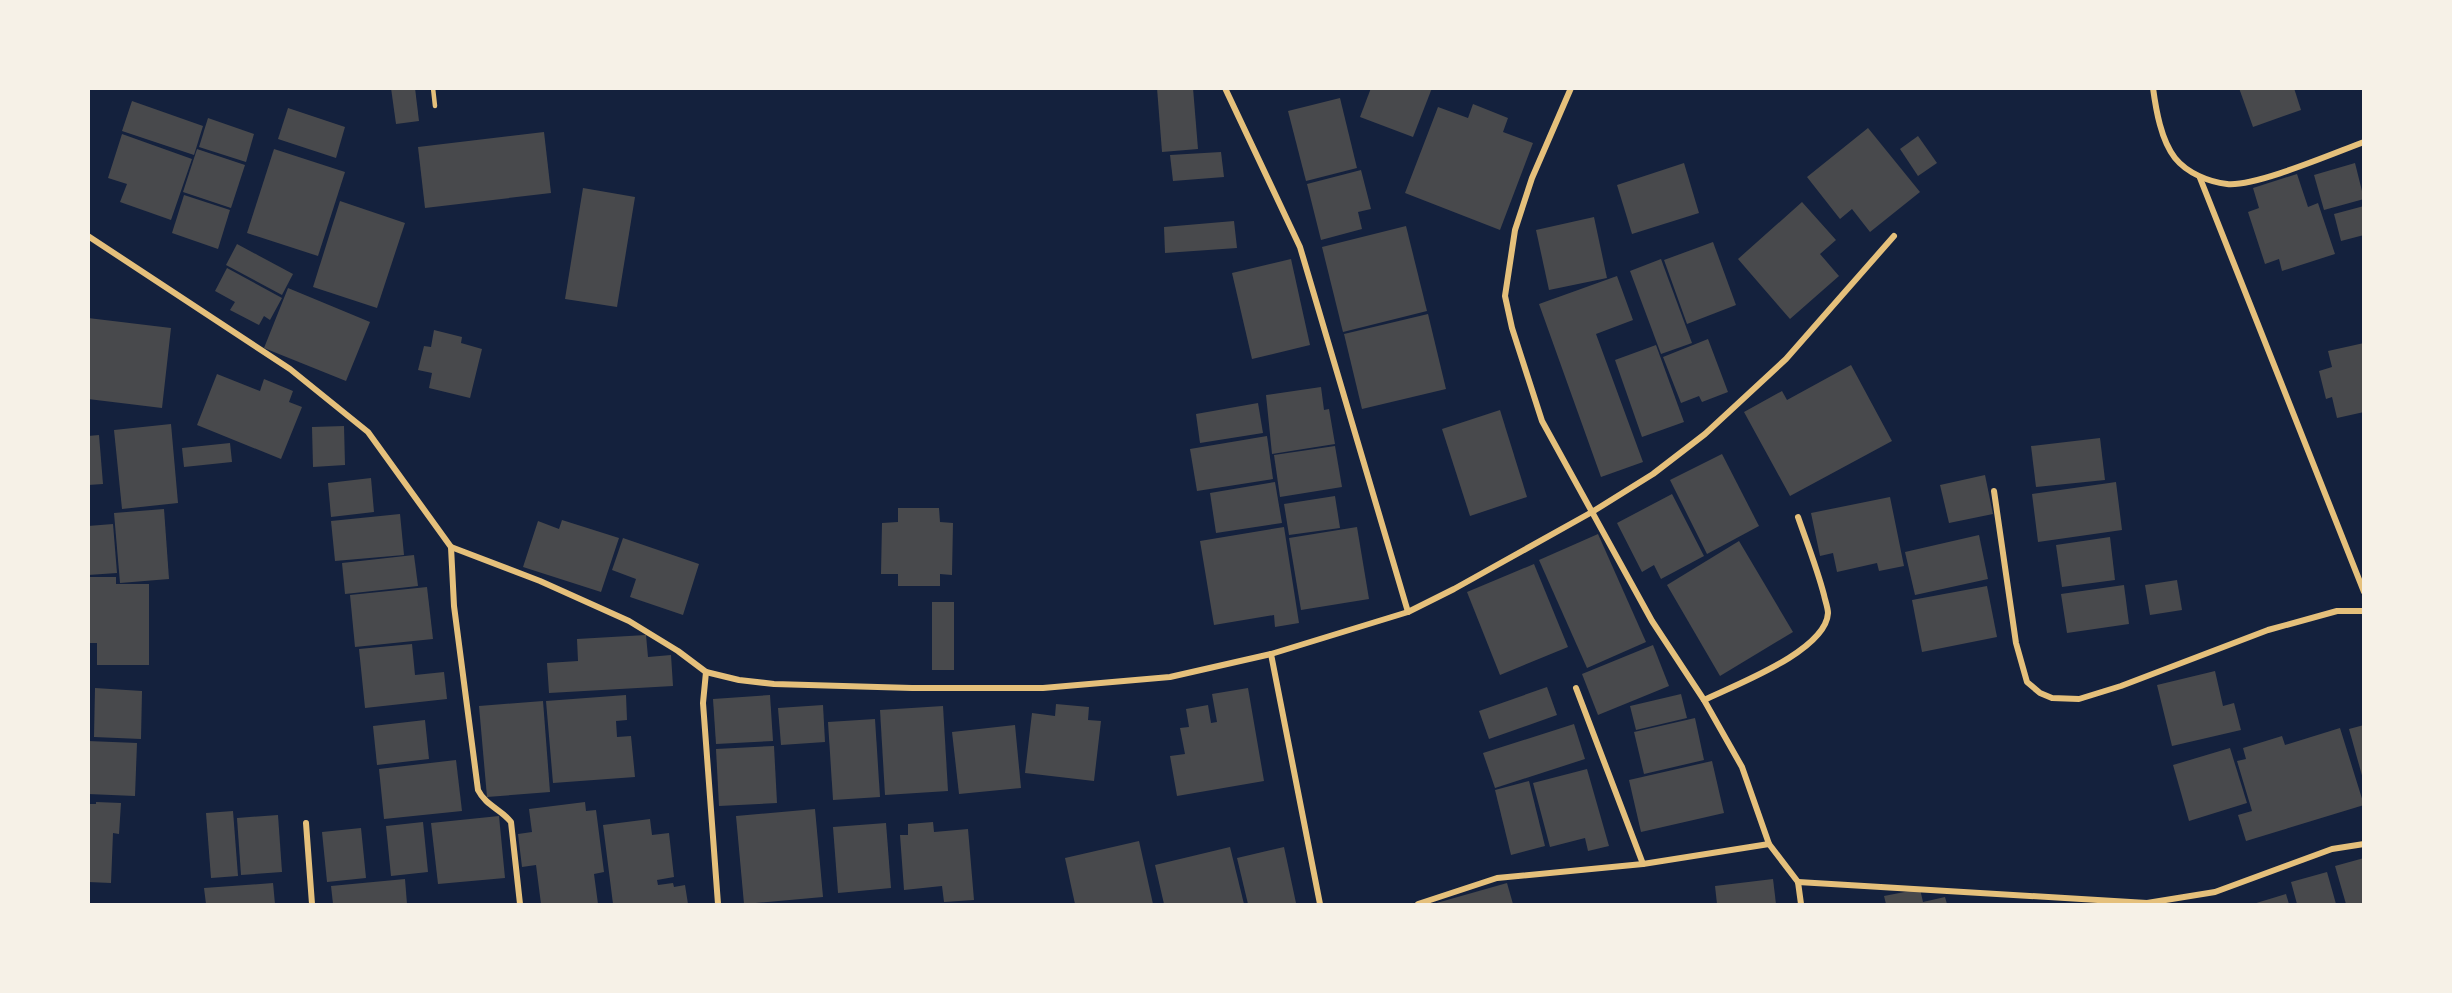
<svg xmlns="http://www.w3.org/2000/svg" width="2452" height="993" font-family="Signika,sans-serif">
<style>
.building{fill:#48494c}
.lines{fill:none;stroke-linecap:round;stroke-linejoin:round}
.service{stroke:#e5c07b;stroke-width:4.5}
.minor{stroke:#e5c07b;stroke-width:6}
</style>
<rect width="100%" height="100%" fill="#14213d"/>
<g class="building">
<path d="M391 88H415L419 121 396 124Z"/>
<path d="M1157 88H1193L1198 149 1162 152Z"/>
<path d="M1371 88H1432L1413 137 1360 117Z"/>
<path d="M2239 88H2294L2301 110 2253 127Z"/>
<path d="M1340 98 1357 168 1306 181 1288 111Z"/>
<path d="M132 101 203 126 194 155 122 131Z"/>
<path d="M1473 104 1508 118 1503 132 1533 143 1500 230 1405 193 1438 107 1468 118Z"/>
<path d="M288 108 345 127 336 158 278 139Z"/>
<path d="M208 118 254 134 246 162 199 147Z"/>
<path d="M1868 128 1920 192 1870 232 1852 209 1840 219 1807 177Z"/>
<path d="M544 132 551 193 425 208 418 147Z"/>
<path d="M122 134 192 159 171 220 120 202 127 184 108 178Z"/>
<path d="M1918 136 1937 163 1918 176 1900 149Z"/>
<path d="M197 149 245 165 231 208 183 192Z"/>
<path d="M274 149 345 172 318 256 247 233Z"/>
<path d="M1221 152 1224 177 1173 181 1170 155Z"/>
<path d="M1684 163 1699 213 1632 234 1617 185Z"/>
<path d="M2355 163 2364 199 2324 210 2314 175Z"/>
<path d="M1361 170 1371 209 1358 212 1362 229 1321 240 1307 184Z"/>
<path d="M2297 174 2308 207 2318 203 2335 254 2282 271 2279 259 2265 264 2248 212 2259 208 2253 188Z"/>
<path d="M583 188 635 197 617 307 565 299Z"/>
<path d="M184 195 230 210 218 249 172 233Z"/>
<path d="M340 201 405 223 377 308 313 287Z"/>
<path d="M1802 202 1836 240 1820 254 1839 276 1790 319 1738 259Z"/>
<path d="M2364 206V235L2341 241 2334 214Z"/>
<path d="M1594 217 1607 278 1549 290 1536 230Z"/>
<path d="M1234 221 1237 248 1165 253 1164 227Z"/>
<path d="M1406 226 1427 311 1343 332 1322 247Z"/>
<path d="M1713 242 1736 305 1687 324 1664 260Z"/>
<path d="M237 244 293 274 282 295 226 265Z"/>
<path d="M1291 259 1310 345 1252 359 1232 273Z"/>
<path d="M1661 259 1692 343 1661 354 1630 271Z"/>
<path d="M227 268 282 298 270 320 264 316 259 325 230 310 235 302 215 291Z"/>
<path d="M1617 276 1633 320 1596 334 1643 462 1601 477 1539 304Z"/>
<path d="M288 288 370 322 346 381 264 348Z"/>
<path d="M1428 314 1446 389 1362 409 1344 334Z"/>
<path d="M88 318 171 328 162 408 88 399 90 369 88 368Z"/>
<path d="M434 330 462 337 461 343 482 349 470 398 429 388 432 373 418 370 424 346 431 347Z"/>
<path d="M1708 339 1728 392 1702 402 1699 396 1681 403 1663 357Z"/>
<path d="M2364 343V412L2337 418 2332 397 2326 399 2319 371 2332 367 2328 351Z"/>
<path d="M1656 345 1684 422 1642 437 1615 360Z"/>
<path d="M1851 365 1892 441 1790 496 1744 412 1782 391 1787 400Z"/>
<path d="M217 374 260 391 264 379 293 391 289 402 302 407 281 459 197 425Z"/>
<path d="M1321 387 1324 410 1329 409 1335 444 1272 454 1266 395Z"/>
<path d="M1258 403 1263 433 1200 443 1196 414Z"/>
<path d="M1500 410 1527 497 1470 516 1442 429Z"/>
<path d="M171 424 178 503 122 509 114 430Z"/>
<path d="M344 426 345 465 313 467 312 427Z"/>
<path d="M99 435 103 484 88 485V436Z"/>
<path d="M1267 436 1273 479 1197 491 1190 449Z"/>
<path d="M2100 438 2105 480 2036 487 2031 446Z"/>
<path d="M230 443 232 462 184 467 182 448Z"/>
<path d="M1335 446 1342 487 1280 497 1274 455Z"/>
<path d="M1722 454 1759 526 1707 554 1670 480Z"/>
<path d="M1985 475 1993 514 1949 523 1940 485Z"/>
<path d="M371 478 374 512 331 517 328 483Z"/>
<path d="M1275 482 1282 523 1216 533 1210 493Z"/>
<path d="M2116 482 2122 530 2038 542 2032 494Z"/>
<path d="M1672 494 1704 556 1661 579 1654 565 1642 572 1617 523Z"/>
<path d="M1335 496 1340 528 1289 535 1284 504Z"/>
<path d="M1890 497 1904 566 1879 571 1877 563 1837 572 1833 553 1820 556 1811 513Z"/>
<path d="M898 508H939L940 522 953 523 952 575 940 574V586H898V574H881L882 523 898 522Z"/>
<path d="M164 509 169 579 120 583 114 513Z"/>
<path d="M400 514 404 555 335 561 331 521Z"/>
<path d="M562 520 619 538 601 592 523 567 538 521 559 529Z"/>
<path d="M113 524 117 573 88 575V526Z"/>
<path d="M1284 527 1299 623 1275 627 1274 615 1214 625 1200 541Z"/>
<path d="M1357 527 1369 599 1301 610 1289 538Z"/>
<path d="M1598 534 1646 642 1587 668 1539 560Z"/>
<path d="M1979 535 1988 579 1915 595 1905 552Z"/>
<path d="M2110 537 2115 580 2062 587 2056 545Z"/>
<path d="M623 538 699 564 683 615 630 597 636 579 612 570Z"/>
<path d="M1739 541 1793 632 1720 676 1667 585Z"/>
<path d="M414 555 418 586 345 594 342 563Z"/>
<path d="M1534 564 1568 647 1500 675 1467 592Z"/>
<path d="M88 577H116V584H149V665H97V643H88Z"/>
<path d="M2177 580 2182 610 2150 615 2145 585Z"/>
<path d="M2124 585 2129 624 2067 633 2061 594Z"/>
<path d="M1987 586 1997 637 1922 652 1912 600Z"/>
<path d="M427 587 433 639 355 647 350 595Z"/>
<rect x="932" y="602" width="22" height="68"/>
<path d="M646 635 648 657 671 655 673 686 549 693 547 663 578 661 577 639Z"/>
<path d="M412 644 415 675 444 672 447 699 365 708 359 649Z"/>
<path d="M1653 645 1669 686 1598 715 1582 674Z"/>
<path d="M2215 671 2223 706 2234 703 2241 730 2172 746 2157 685Z"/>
<path d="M1547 687 1557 715 1489 739 1479 711Z"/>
<path d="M95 688 142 691 141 739 94 737Z"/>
<path d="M1248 688 1264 781 1177 796 1170 756 1185 754 1180 728 1189 727 1186 709 1208 705 1211 723 1217 722 1212 694Z"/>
<path d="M1681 694 1687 718 1636 730 1630 706Z"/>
<path d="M626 695 627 720 616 721 617 737 631 736 635 777 553 783 546 701Z"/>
<path d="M770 695 773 741 716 744 713 699Z"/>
<path d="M543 701 550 792 487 797 479 706Z"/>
<path d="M1056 704 1089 707 1088 720 1101 721 1094 781 1025 773 1032 713 1055 716Z"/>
<path d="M823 705 825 742 781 745 778 708Z"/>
<path d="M943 706 948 791 885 795 880 710Z"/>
<path d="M1695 718 1704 760 1644 774 1634 732Z"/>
<path d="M875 719 880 797 833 800 828 722Z"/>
<path d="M425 720 429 759 377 765 373 726Z"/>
<path d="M1574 724 1585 759 1495 788 1483 753Z"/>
<path d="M1015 725 1021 788 959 794 952 732Z"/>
<path d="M2364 725V778L2363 779 2349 729Z"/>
<path d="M2340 728 2364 805 2246 841 2238 815 2252 811 2237 761 2246 759 2243 748 2282 736 2285 745Z"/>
<path d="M88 741 137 743 135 796 88 794Z"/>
<path d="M774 746 777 803 719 806 716 749Z"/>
<path d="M2230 748 2247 803 2189 821 2173 765Z"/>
<path d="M456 760 462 811 384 819 379 769Z"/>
<path d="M1712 761 1724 813 1641 832 1629 780Z"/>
<path d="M1587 769 1609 846 1588 851 1585 838 1550 847 1533 783Z"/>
<path d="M1529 781 1545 846 1511 855 1495 790Z"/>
<path d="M96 802 121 803 119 834 113 833 111 883 88 882V804H96Z"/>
<path d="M585 802 586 811 596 810 604 872 594 874 598 904H541L536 865 522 867 518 834 532 832 529 809Z"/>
<path d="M815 809 823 897 744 904 736 816Z"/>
<path d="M233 811 238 876 211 878 206 813Z"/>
<path d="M278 815 282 872 241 875 237 818Z"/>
<path d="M499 816 505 878 438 884 431 823Z"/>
<path d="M650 819 652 835 669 833 674 877 657 880 658 885 673 883 674 887 685 885 688 904H613L603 825Z"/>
<path d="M423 822 428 872 391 876 386 826Z"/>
<path d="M933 822 934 832 968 829 974 900 944 902 942 886 904 890 900 835H908V824Z"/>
<path d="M886 823 891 888 838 893 833 827Z"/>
<path d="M361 828 366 878 327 882 322 832Z"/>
<path d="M1139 841 1153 904H1075L1065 858Z"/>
<path d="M1230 847 1244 904H1164L1155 865Z"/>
<path d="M1284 847 1296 903 1248 904 1237 858Z"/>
<path d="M2364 858V904H2346L2335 866Z"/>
<path d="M2327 872 2336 904H2297L2291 882Z"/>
<path d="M405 879 407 904H333L331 886Z"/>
<path d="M1773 879 1776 904H1717L1715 886Z"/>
<path d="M273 883 275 904H206L204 888Z"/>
<path d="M1507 883 1513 904H1433Z"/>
<path d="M1920 889 1923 902 1945 897 1947 904H1886L1884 896Z"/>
<path d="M2286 894 2289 904H2253Z"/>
</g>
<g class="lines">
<path class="service" d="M433 88 435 106"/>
<g class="minor">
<path d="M1225 88 1300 247 1408 612"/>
<path d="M1571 88 1532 178 1515 230 1505 296 1512 328 1542 421 1652 621 1704 700 1742 767 1769 844 1798 882 1801 904"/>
<path d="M2153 88C2156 110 2161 140 2175 158 2187 173 2209 182 2227 184 2255 187 2334 153 2364 142"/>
<path d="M2200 178 2364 592"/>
<path d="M88 236 290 369 368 432 451 547 540 581 629 621 678 651 706 672 739 680 774 684 912 688H1043L1170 677 1271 654 1408 612 1454 589 1592 512 1653 474 1705 434 1786 359 1894 236"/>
<path d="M1994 491 2016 643 2027 682 2040 693 2052 698 2079 699 2121 686 2268 630 2337 611H2364"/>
<path d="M451 547 454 606 478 790C486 806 501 809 511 822L520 904"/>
<path d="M1271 654 1320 904"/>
<path d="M706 672 703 703 718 904"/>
<path d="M1576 688 1643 864"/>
<path d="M1704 700C1735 685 1826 651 1828 613 1828 608 1825 600 1824 595 1817 568 1807 543 1798 517"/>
<path d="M306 823 312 904"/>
<path d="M1798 882 2147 903 2215 892 2332 849 2364 844"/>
<path d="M1418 904 1497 878 1643 864 1769 844"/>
</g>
</g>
<rect width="2452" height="993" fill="none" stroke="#f6f1e7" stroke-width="180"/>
</svg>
